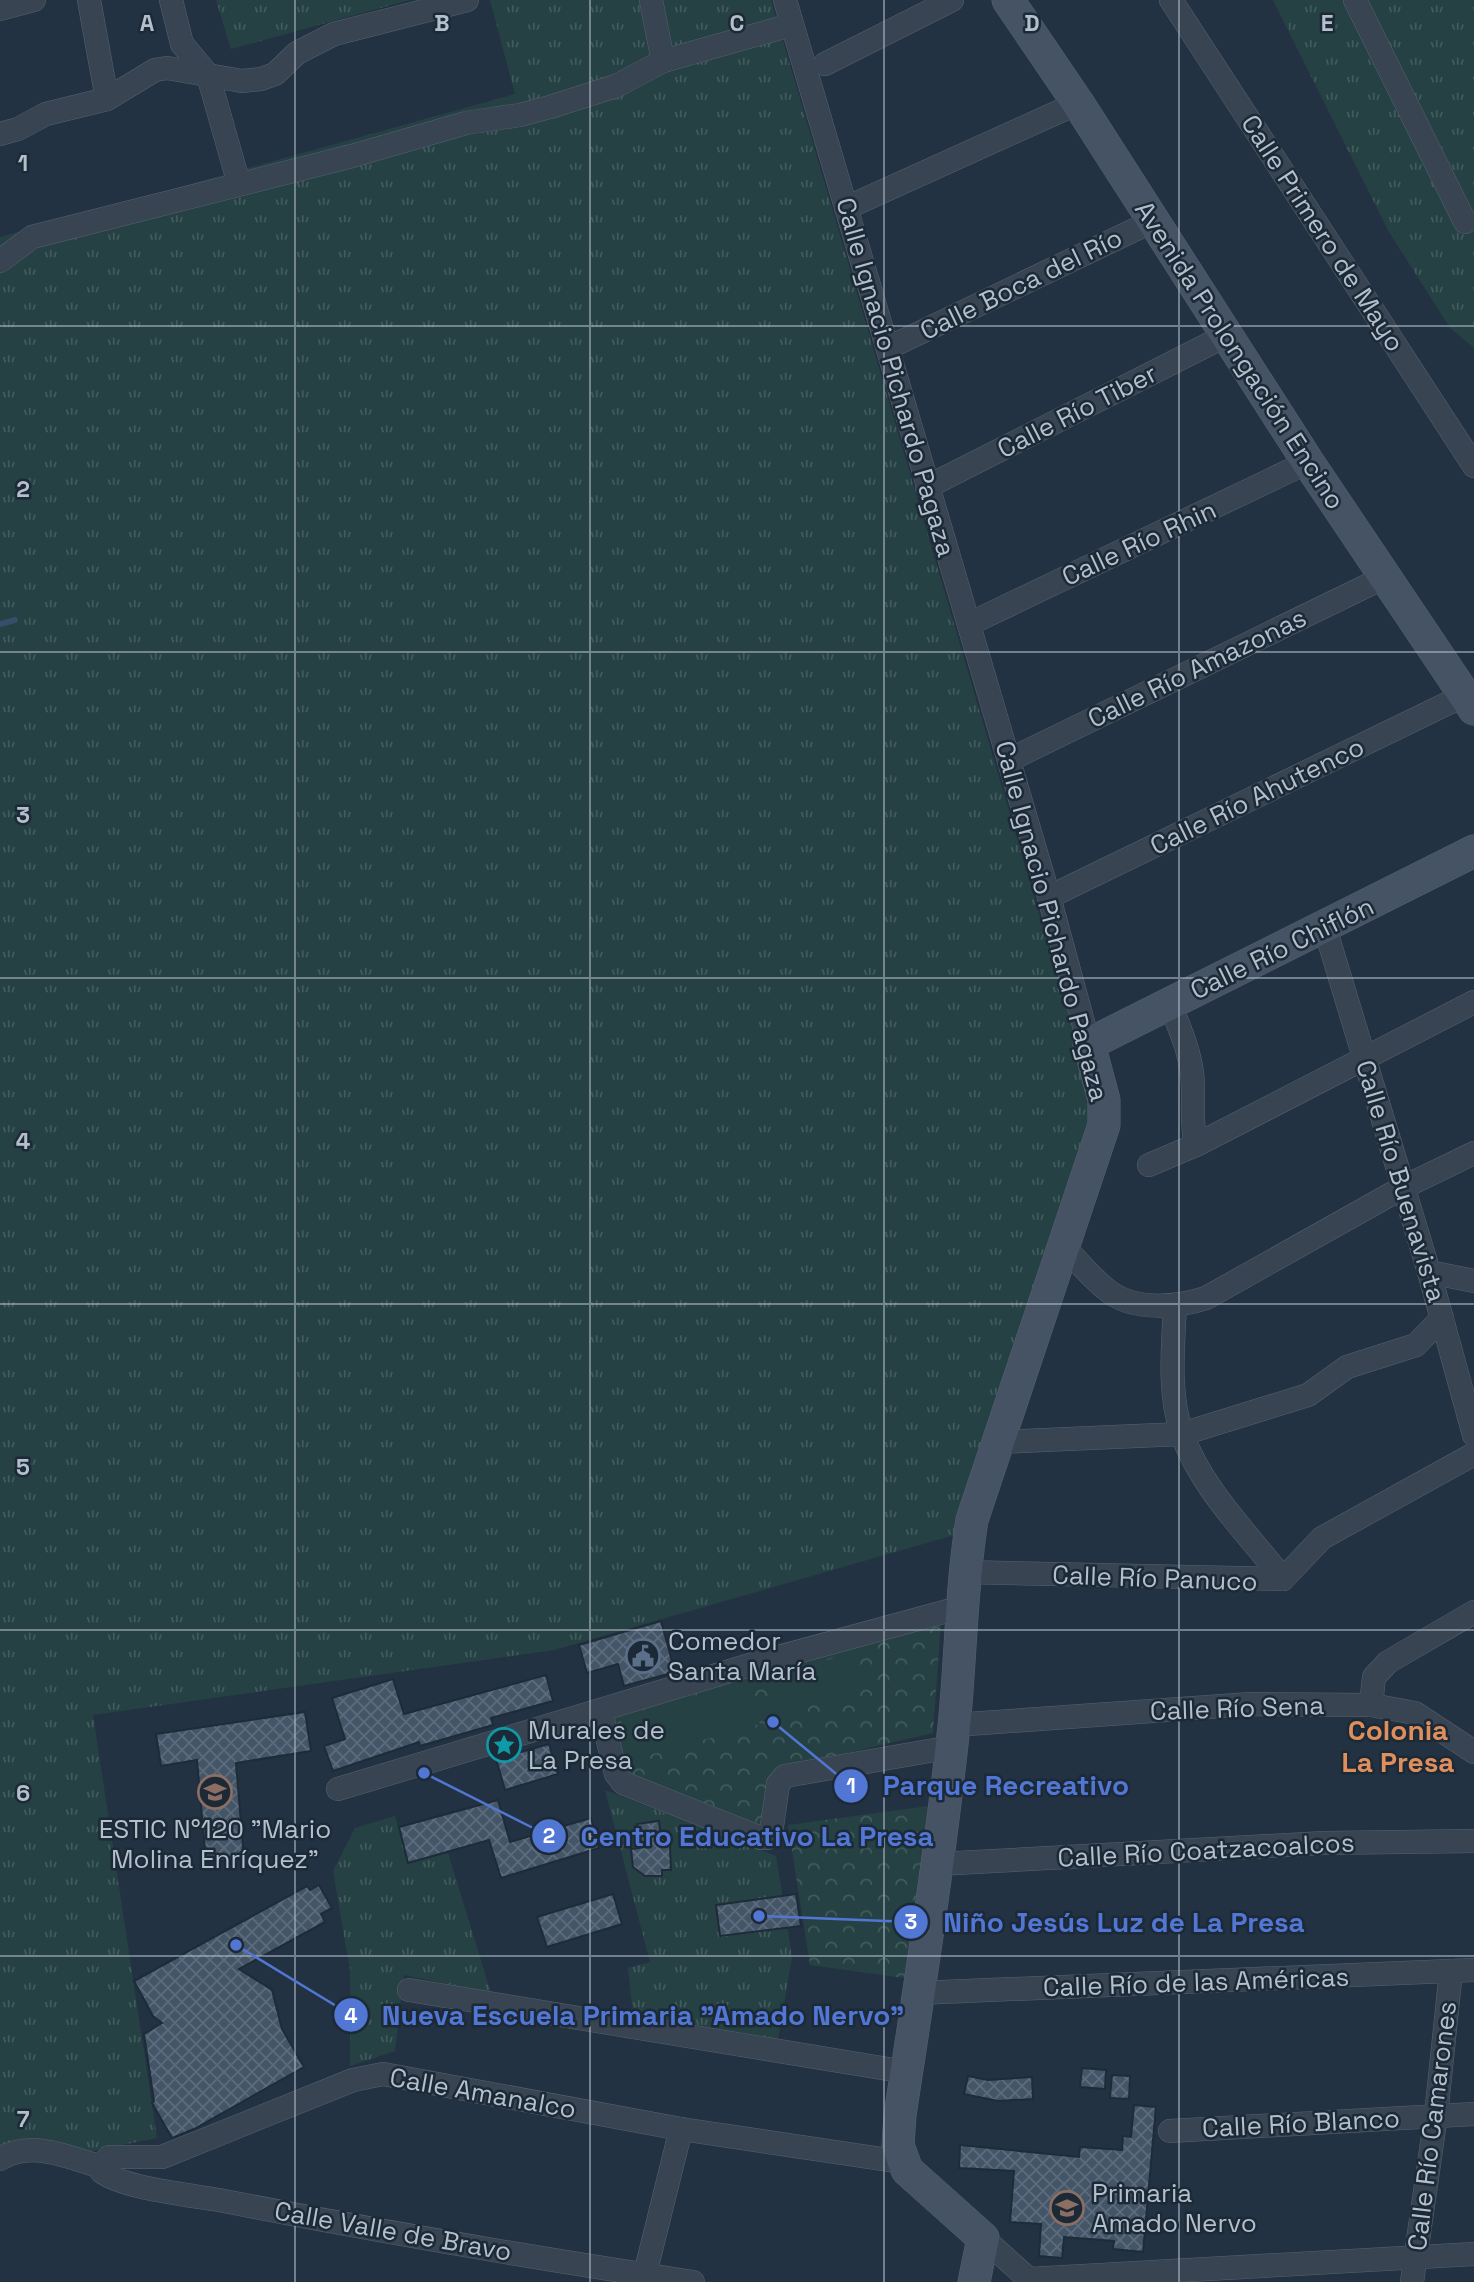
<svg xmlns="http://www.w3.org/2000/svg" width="1474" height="2282" font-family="'Space Grotesk',sans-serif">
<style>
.grass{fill:url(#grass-tufts)}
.forest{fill:url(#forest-crowns)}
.pitch{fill:#254143}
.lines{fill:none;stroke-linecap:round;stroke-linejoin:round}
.stream{stroke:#354e6a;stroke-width:6}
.building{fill:url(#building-cross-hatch);stroke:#1e2b39;stroke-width:2}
.street-casing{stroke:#55626f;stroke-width:24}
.secondary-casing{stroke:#55626f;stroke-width:33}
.street{stroke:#384452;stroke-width:23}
.secondary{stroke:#455365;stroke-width:32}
.grid{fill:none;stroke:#b4bfcc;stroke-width:2;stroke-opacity:0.55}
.labels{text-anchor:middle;stroke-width:5;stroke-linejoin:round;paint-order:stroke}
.street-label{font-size:26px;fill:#b4bfcc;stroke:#1c2937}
.poi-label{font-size:26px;fill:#b4bfcc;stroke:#1c2937;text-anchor:start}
.neighbourhood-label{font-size:28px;font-weight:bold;fill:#df8f5c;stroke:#1c2937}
.grid-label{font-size:23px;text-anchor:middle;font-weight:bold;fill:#b4bfcc;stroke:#1c2937;stroke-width:5;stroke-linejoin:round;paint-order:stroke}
.leader{fill:none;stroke:#5276d4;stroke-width:2.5}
.callout-dot{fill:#5276d4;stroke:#1c2937;stroke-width:2.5}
.mark-label{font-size:21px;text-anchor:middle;font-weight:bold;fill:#fff}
.callout-label{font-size:28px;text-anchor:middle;font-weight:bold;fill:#5276d4;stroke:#1c2937;stroke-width:5;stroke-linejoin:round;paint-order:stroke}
</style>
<defs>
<pattern id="grass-tufts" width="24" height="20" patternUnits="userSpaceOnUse" patternTransform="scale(1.75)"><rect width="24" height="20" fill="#254143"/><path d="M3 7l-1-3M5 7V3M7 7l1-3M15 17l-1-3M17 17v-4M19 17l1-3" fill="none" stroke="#425b5d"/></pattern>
<pattern id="forest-crowns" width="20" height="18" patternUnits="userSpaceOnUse" patternTransform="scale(1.75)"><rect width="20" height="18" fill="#254143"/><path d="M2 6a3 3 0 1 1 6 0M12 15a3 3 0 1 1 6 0" fill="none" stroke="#425b5d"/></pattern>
<pattern id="building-cross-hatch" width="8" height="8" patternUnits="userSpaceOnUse" patternTransform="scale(1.75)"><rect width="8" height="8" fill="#445567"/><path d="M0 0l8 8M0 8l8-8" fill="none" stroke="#5d6c7c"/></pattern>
</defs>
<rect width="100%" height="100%" fill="#233242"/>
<g class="grass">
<path d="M216 0H410L231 49Z"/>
<path d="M490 0H771L1096 1108 958 1534 554 1650 93 1715 157 2138 67 2156H0V237L515 94Z"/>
<path d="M1273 0H1474V348L1450 328 1389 232Z"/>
<path d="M605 1790 776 1856 792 1957 778 2039 633 2014 628 1968 650 1962Z"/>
<path d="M395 1816 408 1863 448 1853 491 1993 404 1975 395 2051 350 2066V1970L333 1871 355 1828Z"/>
</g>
<g class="forest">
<path d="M941 1620 933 1733 778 1769 767 1833 627 1772 609 1711Z"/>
<path d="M936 1805 911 1979 810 1965 788 1825Z"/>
</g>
<g class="pitch">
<path d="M850 1654 860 1691 774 1714 764 1677Z"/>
<path d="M748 1681 760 1724 631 1760 620 1717Z"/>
</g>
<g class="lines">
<path class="stream" d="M0 624 15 620"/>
</g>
<g class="building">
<path d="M661 1621 675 1672 624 1686 618 1664 587 1673 579 1645Z"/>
<path d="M546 1675 553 1701 491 1718 493 1725 420 1746 419 1742 333 1771 324 1746 345 1739 332 1698 393 1679 404 1714Z"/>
<path d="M305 1712 311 1751 236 1763 244 1859 206 1862 197 1760 161 1766 156 1734Z"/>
<path d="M549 1744 558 1774 505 1790 496 1759Z"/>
<path d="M498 1800 510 1842 591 1818 599 1848 501 1878 489 1840 408 1863 399 1827Z"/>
<path d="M659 1821 661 1836 670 1846 671 1870H662V1876H645L633 1867 631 1849 639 1848 637 1824Z"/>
<path d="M319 1885 332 1908 321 1914 325 1922 239 1969 272 1990 282 2029 304 2067 194 2129 172 2138 152 2103 154 2101 144 2034 162 2023 153 2016 134 1981 307 1886 310 1890Z"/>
<path d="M613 1894 622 1924 547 1947 537 1917Z"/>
<path d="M796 1894 801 1926 720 1936 716 1905Z"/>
<path d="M1082 2068 1106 2070 1105 2089 1080 2087Z"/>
<path d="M1112 2075 1130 2076 1129 2099 1110 2098Z"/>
<path d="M968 2076 988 2080 1032 2077 1033 2099 998 2101 964 2094Z"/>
<path d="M1134 2105 1156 2107 1143 2252 1113 2249 1114 2241 1064 2237 1062 2258 1039 2256 1041 2224 1010 2222 1014 2171 959 2168 960 2145 1079 2157 1080 2147 1122 2150 1123 2136 1131 2137Z"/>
</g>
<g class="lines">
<g class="street-casing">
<g id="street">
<path d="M89 0 107 99"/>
<path d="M171 0 182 44 208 75 239 184"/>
<path d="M651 0 663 61"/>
<path d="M785 0 1049 897 1089 1044"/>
<path d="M1171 0 1474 466"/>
<path d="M1355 0 1465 222"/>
<path d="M0 9 34 0"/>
<path d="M825 64 952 0"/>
<path d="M0 134 18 129 46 114 107 99 155 70 167 68 242 81 261 79 275 74 297 53 334 34 467 0"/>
<path d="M846 208 1078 103"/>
<path d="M0 261 32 237 352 156 466 123 520 115 550 107 616 86 663 61 791 25"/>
<path d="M888 348 1153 221"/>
<path d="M927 487 1227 335"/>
<path d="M969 624 1308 462"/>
<path d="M1009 760 1385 577"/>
<path d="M1049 897 1465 695"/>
<path d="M1325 928 1429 1272 1474 1435"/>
<path d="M1170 1004C1179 1027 1189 1049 1192 1073 1195 1098 1190 1121 1196 1145"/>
<path d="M1149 1165 1196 1145 1474 1002"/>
<path d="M1065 1248C1079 1262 1094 1281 1111 1293 1137 1311 1178 1307 1206 1298L1402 1188 1474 1153"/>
<path d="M1429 1272 1474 1281"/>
<path d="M1175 1305C1173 1347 1168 1393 1182 1434 1201 1488 1248 1534 1283 1579"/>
<path d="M998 1442 1182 1434 1308 1395 1347 1367 1416 1345 1442 1318"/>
<path d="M964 1572 1283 1579 1322 1538 1474 1454"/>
<path d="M1371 1705 1374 1677 1388 1662 1474 1612"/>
<path d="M601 1712 616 1774 623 1783 761 1838H767L771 1833 778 1784 785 1776 952 1747"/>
<path d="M954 1725 1251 1704 1371 1705 1415 1713 1474 1752"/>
<path d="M338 1789 753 1664 962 1607"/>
<path d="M938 1864 1324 1843 1474 1841"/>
<path d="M409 1990 906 2072"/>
<path d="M918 1993 1474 1970"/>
<path d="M1170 2131 1474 2114"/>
<path d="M0 2159C31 2139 68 2158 100 2166"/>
<path d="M100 2166 109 2157H162L353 2080 383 2074 681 2129 902 2162"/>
<path d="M100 2166 101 2171C121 2188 191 2195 219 2200 376 2231 535 2258 693 2282"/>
<path d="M983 2238 1032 2282"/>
<path d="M1030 2279 1474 2254"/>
<path d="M643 2282 681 2129"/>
<path d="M1412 2282 1436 2115 1451 1971"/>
</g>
</g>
<g class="secondary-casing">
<g id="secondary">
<path d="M1008 0 1078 103 1308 462 1474 709"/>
<path d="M974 2282 983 2238 907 2170 898 2145 900 2115C920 1985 940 1856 954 1726 961 1657 961 1588 972 1520L1104 1125V1100L1089 1044 1474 851"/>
</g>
</g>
<use href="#street" class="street"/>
<use href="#secondary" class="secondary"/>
</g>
<path class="grid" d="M295 0V2282M590 0V2282M884 0V2282M1179 0V2282M0 326H1474M0 652H1474M0 978H1474M0 1304H1474M0 1630H1474M0 1956H1474"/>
<defs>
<g id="civic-ring" transform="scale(1.75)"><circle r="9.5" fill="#1c2937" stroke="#5c6f8a" stroke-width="1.5"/><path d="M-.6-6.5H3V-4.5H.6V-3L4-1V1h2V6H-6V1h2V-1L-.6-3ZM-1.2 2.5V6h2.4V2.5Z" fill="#5c6f8a"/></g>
<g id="sight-ring" transform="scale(1.75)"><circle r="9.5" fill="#1c2937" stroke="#0f9aa8" stroke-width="1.5"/><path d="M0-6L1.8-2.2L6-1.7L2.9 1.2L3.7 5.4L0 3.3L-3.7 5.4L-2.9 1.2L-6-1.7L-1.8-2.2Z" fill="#0f9aa8"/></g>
<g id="school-ring" transform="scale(1.75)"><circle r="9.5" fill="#1c2937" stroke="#8d6e63" stroke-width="1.5"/><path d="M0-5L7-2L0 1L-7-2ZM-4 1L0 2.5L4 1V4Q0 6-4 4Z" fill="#8d6e63"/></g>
</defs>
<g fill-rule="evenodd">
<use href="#civic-ring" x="643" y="1656"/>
<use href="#sight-ring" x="504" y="1745"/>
<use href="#school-ring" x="215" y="1792"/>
<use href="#school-ring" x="1067" y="2208"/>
</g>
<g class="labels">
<g class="street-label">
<text transform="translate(1323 233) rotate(57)" y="9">Calle Primero de Mayo</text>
<text transform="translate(1021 284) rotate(-26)" y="9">Calle Boca del Río</text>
<text transform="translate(1240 355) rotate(57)" y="9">Avenida Prolongación Encino</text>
<text transform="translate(896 377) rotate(74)" y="9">Calle Ignacio Pichardo Pagaza</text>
<text transform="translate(1077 411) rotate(-27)" y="9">Calle Río Tiber</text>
<text transform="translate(1139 543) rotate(-25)" y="9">Calle Río Rhin</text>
<text transform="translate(1197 668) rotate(-26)" y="9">Calle Río Amazonas</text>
<text transform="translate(1257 796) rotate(-26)" y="9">Calle Río Ahutenco</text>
<text transform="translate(1052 921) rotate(75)" y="9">Calle Ignacio Pichardo Pagaza</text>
<text transform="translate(1282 948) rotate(-26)" y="9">Calle Río Chiflón</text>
<text transform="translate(1401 1181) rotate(73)" y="9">Calle Río Buenavista</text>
<text transform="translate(1155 1578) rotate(2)" y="9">Calle Río Panuco</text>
<text transform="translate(1237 1708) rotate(-2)" y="9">Calle Río Sena</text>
<text transform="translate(1206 1850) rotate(-3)" y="9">Calle Río Coatzacoalcos</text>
<text transform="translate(1196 1982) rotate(-2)" y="9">Calle Río de las Américas</text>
<text transform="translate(483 2093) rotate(10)" y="9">Calle Amanalco</text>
<text transform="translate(1301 2123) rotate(-3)" y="9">Calle Río Blanco</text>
<text transform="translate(1432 2126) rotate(-83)" y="9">Calle Río Camarones</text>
<text transform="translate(393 2231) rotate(10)" y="9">Calle Valle de Bravo</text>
</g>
<g class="poi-label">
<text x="668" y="1650">Comedor<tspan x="668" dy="30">Santa María</tspan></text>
<text x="528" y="1739">Murales de<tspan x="528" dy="30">La Presa</tspan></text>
<text x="215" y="1838" text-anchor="middle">ESTIC N°120 "Mario<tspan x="215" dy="30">Molina Enríquez"</tspan></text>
<text x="1092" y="2202">Primaria<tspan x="1092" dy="30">Amado Nervo</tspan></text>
</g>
<g class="neighbourhood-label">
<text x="1398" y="1740">Colonia<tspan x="1398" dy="32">La Presa</tspan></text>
</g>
</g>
<g class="grid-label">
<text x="147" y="31">A</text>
<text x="442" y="31">B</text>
<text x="737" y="31">C</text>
<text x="1032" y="31">D</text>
<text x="1327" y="31">E</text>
<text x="23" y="171">1</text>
<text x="23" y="497">2</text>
<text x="23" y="823">3</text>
<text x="23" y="1149">4</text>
<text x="23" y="1475">5</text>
<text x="23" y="1801">6</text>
<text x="23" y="2127">7</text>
</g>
<path class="leader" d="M773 1722L851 1786M424 1773L549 1836M759 1916L911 1922M236 1945L351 2015"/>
<g class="callout-dot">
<circle cx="773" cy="1722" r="7"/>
<circle cx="424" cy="1773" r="7"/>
<circle cx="759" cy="1916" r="7"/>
<circle cx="236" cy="1945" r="7"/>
<circle cx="851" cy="1786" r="18"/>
<circle cx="549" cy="1836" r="18"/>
<circle cx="911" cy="1922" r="18"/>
<circle cx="351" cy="2015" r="18"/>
</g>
<g class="mark-label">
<text x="851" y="1793">1</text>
<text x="549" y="1843">2</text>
<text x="911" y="1929">3</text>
<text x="351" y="2023">4</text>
</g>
<g class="callout-label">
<text x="1006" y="1795">Parque Recreativo</text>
<text x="757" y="1846">Centro Educativo La Presa</text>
<text x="1124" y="1932">Niño Jesús Luz de La Presa</text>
<text x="643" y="2025">Nueva Escuela Primaria "Amado Nervo"</text>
</g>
</svg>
